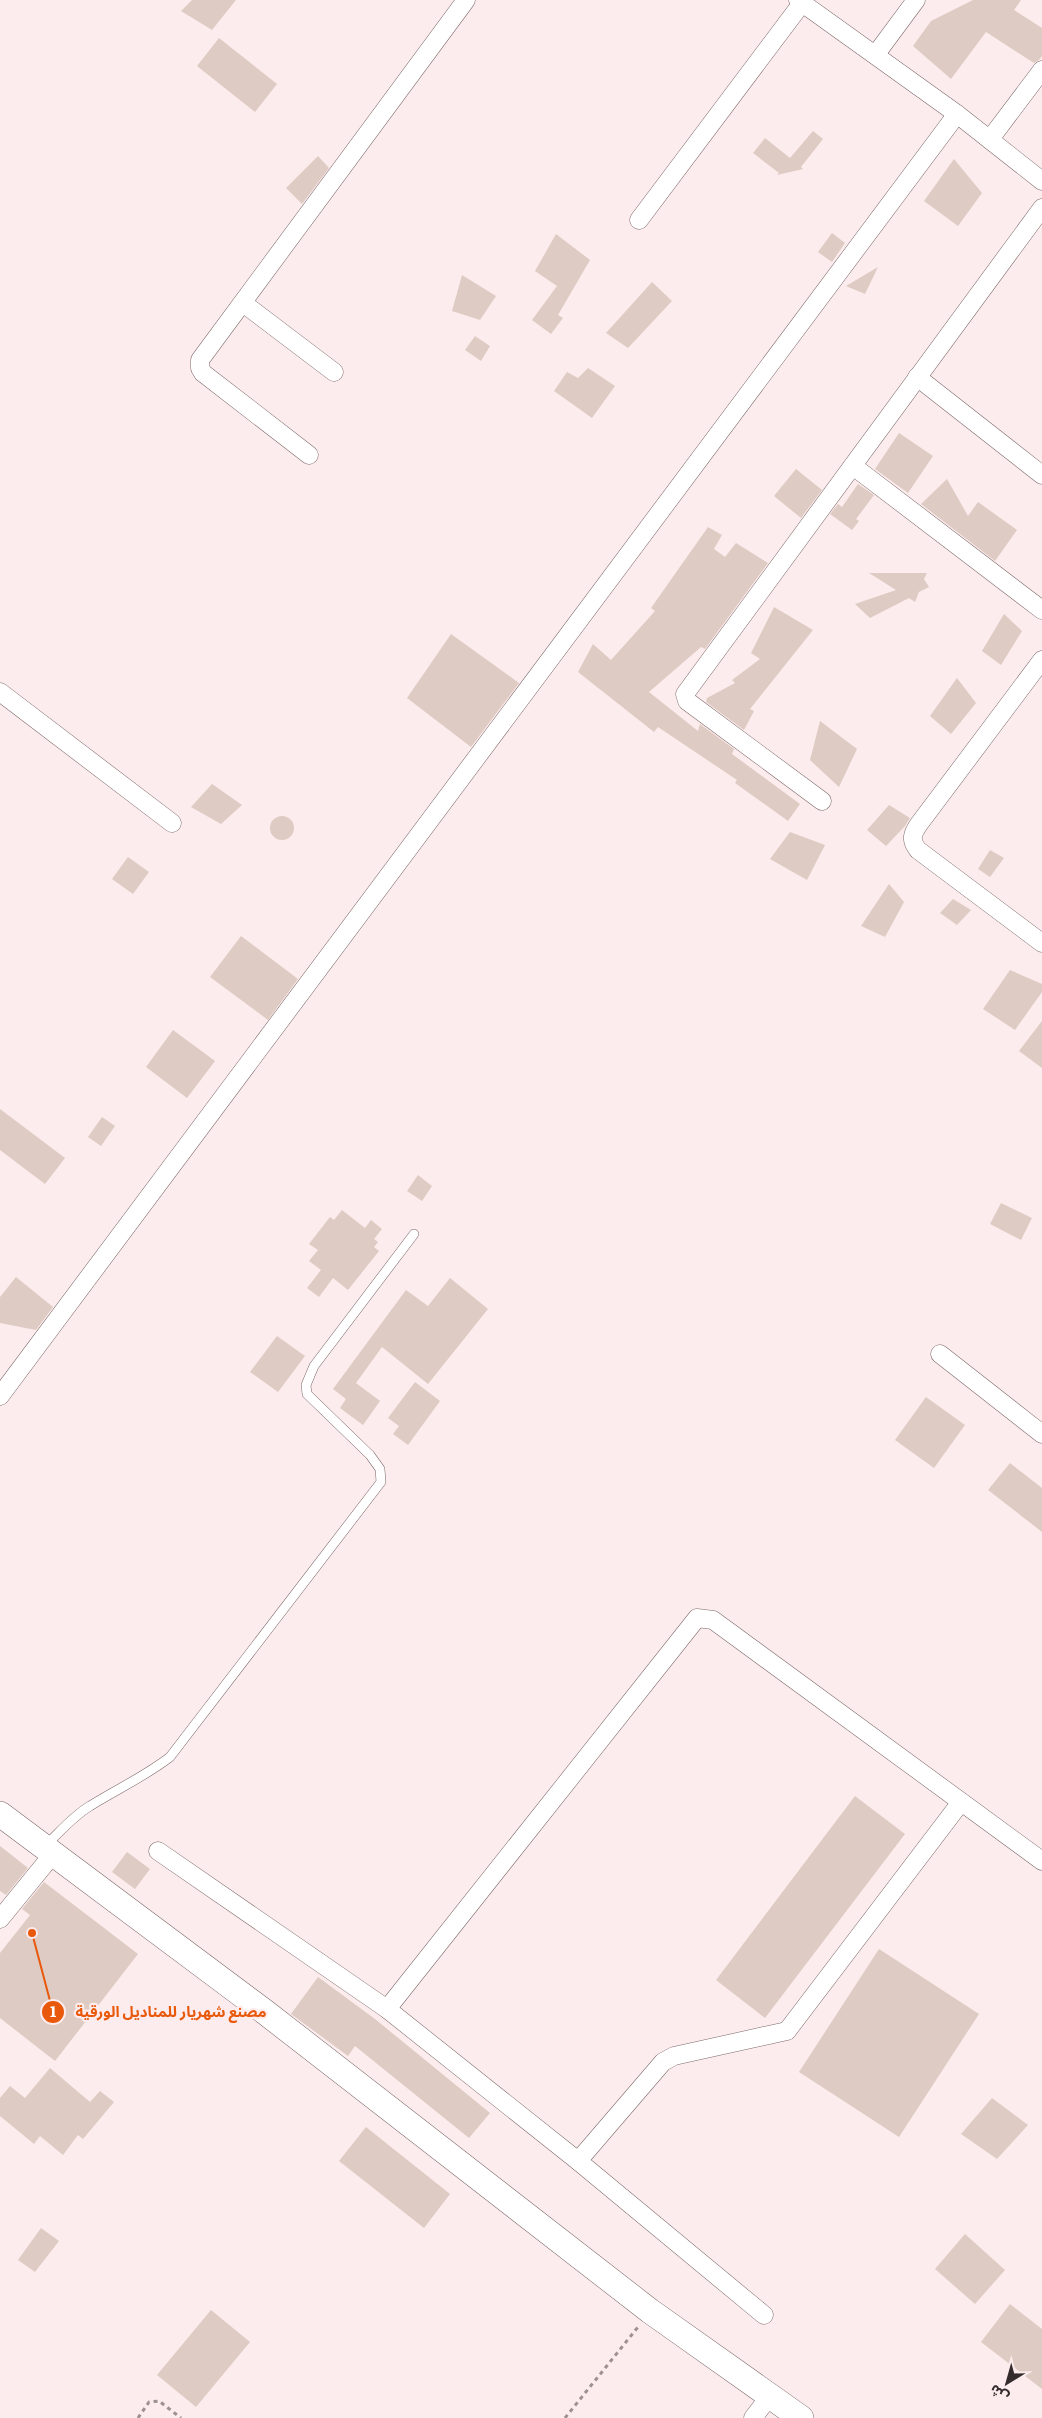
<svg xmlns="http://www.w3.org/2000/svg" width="1042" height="2418" font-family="Literata,'Noto Sans Arabic',serif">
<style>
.building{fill:#decbc3}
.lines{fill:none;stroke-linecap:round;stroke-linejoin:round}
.lane-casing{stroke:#7c696a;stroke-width:10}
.street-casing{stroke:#7c696a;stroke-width:19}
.secondary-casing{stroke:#7c696a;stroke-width:26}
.path{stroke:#9d9191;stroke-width:3;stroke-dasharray:4 4;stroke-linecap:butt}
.lane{stroke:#fff;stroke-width:9}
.street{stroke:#fff;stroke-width:18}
.secondary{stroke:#fff;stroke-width:25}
.leader{fill:none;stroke:#e8590c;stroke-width:2}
.callout-dot{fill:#e8590c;stroke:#fdeced;stroke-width:2}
.mark-label{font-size:15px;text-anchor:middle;font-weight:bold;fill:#fff}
.callout-label{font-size:15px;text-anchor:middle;font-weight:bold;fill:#e8590c;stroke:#fdeced;stroke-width:4.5;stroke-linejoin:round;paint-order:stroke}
</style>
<rect width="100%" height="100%" fill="#fdeced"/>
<g class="building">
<path d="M192 0H236L212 30 181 11Z"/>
<path d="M973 0H1021L1014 10 1042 28V56L1039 60 1034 63 986 32 951 79 913 46 931 21Z"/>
<path d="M219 38 277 84 255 112 197 66Z"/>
<path d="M813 131 823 139 801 167 803 169 777 175 779 173 753 153 765 138 790 158Z"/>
<path d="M318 156 329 168 302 204 286 188Z"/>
<path d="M954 159 982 193 958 226 924 201Z"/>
<path d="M832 233 845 243 832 262 818 252Z"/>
<path d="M556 234 590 260 558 315 563 318 551 334 532 320 557 286 535 271Z"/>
<path d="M878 267 865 294 846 286Z"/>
<path d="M462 275 496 296 480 320 452 311Z"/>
<path d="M652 282 672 301 628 348 606 333Z"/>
<path d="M475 336 490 346 481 361 465 350Z"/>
<path d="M588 368 615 386 592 418 554 391 567 372 578 378Z"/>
<path d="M899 433 933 456 908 493 875 469Z"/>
<path d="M796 469 822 490 801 518 774 496Z"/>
<path d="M947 479 968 516 978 502 1017 530 995 561 921 504Z"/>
<path d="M858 484 874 495 856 519 859 521 852 530 830 514 838 504 842 507Z"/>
<path d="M708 527 722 535 714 549 725 557 736 543 768 563 705 649 701 647 649 692 698 731 700 724 734 749 732 754 800 804 788 821 735 783 737 780 658 727 654 732 578 672 593 644 611 660 655 611 651 608Z"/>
<path d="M869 573H927L924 579 929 587 919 592 915 602 909 598 870 618 855 604 896 590Z"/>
<path d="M774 607 813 630 750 709 754 711 744 730 706 702 707 698 735 683 732 680 760 659 751 653Z"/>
<path d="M1004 614 1022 631 1001 665 982 651Z"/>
<path d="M451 634 519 683 471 747 407 698Z"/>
<path d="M957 678 976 703 951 734 930 716Z"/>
<path d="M820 721 857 749 839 787 810 760Z"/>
<path d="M212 784 242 805 221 824 191 807Z"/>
<path d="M889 805 910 818 905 826 886 846 867 830Z"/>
<circle cx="282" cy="828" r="12"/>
<path d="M790 832 825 845 807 880 770 859Z"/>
<path d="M990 850 1004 858 990 877 978 869Z"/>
<path d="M128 857 149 872 133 894 112 879Z"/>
<path d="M889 884 904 902 885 937 861 926Z"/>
<path d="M953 899 971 910 957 925 940 913Z"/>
<path d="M241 936 298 979 268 1020 210 977Z"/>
<path d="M1010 970 1042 984V992L1015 1030 983 1009Z"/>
<path d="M1042 1021V1068L1019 1051Z"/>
<path d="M173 1030 215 1061 187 1098 146 1067Z"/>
<path d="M0 1109 65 1158 45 1184 0 1150Z"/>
<path d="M102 1117 115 1126 101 1146 88 1137Z"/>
<path d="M418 1175 432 1186 422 1201 407 1191Z"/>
<path d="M1001 1203 1032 1218 1021 1240 990 1224Z"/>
<path d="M342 1210 365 1228 371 1220 382 1229 374 1239 378 1242 374 1247 379 1251 348 1290 333 1278 319 1297 307 1288 321 1270 309 1261 318 1250 309 1244 330 1217 334 1220Z"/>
<path d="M16 1277 53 1307 36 1330 0 1323V1297Z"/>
<path d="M450 1278 488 1309 428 1384 382 1347 356 1383 380 1401 363 1425 340 1408 346 1399 333 1389 406 1290 428 1306Z"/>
<path d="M277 1336 305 1356 278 1392 250 1372Z"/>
<path d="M415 1382 440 1401 408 1445 393 1434 399 1426 388 1418Z"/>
<path d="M926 1397 965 1425 934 1468 895 1440Z"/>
<path d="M1010 1463 1042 1488V1532L988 1490Z"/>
<path d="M855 1796 905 1834 765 2018 716 1980Z"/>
<path d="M0 1846 28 1868 6 1895 0 1891Z"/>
<path d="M127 1852 150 1869 135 1889 112 1872Z"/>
<path d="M44 1882 138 1954 55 2061 0 2018V1953L30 1915 22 1909Z"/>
<path d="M879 1949 979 2014 899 2137 799 2072Z"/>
<path d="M318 1977 375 2019 490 2113 469 2138 355 2046 348 2056 291 2014Z"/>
<path d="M50 2068 90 2102 100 2091 114 2102 83 2139 78 2135 63 2155 40 2136 34 2144 0 2116V2098L10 2086 25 2098Z"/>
<path d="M992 2098 1028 2125 997 2159 961 2134Z"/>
<path d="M366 2127 450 2194 424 2228 339 2161Z"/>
<path d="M41 2228 59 2241 35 2272 18 2260Z"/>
<path d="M965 2234 1005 2270 975 2304 935 2269Z"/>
<path d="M1010 2304 1042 2329V2389L981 2342Z"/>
<path d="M211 2310 250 2342 196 2407 157 2375Z"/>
</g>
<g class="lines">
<g class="lane-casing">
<path id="lane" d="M46 1845C60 1832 73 1816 90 1806 117 1789 144 1777 170 1757L381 1482 380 1469 370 1455 307 1394 306 1385 314 1366 414 1234"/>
</g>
<g class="street-casing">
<g id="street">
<path d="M798 0 957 114 1042 181"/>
<path d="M876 54 916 0"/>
<path d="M990 139 1042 70"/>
<path d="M639 220 802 3"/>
<path d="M243 303 334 372"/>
<path d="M917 377 1042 475"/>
<path d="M309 455 203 373 200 368V360L466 0"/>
<path d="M853 466 1042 610"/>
<path d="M1042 660 919 824C912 834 910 840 918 850L1042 943"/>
<path d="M0 692 172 823"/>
<path d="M822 801 687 701 685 694 1042 208"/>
<path d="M940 1354 1042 1434"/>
<path d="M0 1396 957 114"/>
<path d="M158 1851 387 2009 578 2161 764 2315"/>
<path d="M0 1919 53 1854"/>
<path d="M387 2009 697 1618 713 1620 1042 1861"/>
<path d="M578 2161 663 2062 674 2056 787 2031 961 1802"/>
<path d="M753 2418 769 2397"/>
</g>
</g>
<g class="secondary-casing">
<path id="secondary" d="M0 1814 265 2012 650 2311 801 2418"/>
</g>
<g class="path">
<path d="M138 2418 149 2402 159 2401 181 2418"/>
<path d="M565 2418 638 2327"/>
</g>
<use href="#lane" class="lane"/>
<use href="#street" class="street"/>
<use href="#secondary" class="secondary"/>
</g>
<path class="leader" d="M32 1933L53 2012"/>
<g class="callout-dot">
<circle cx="32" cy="1933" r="5"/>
<circle cx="53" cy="2012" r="12"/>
</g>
<g class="mark-label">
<text x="53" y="2017">1</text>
</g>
<g class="callout-label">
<text x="171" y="2017">مصنع شهريار للمناديل الورقية</text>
</g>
<g transform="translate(1007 2383) rotate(217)" stroke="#fdeced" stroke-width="4" paint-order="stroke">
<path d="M0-4L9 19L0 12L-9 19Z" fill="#342c2c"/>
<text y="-8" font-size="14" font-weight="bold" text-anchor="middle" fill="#342c2c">ش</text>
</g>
</svg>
